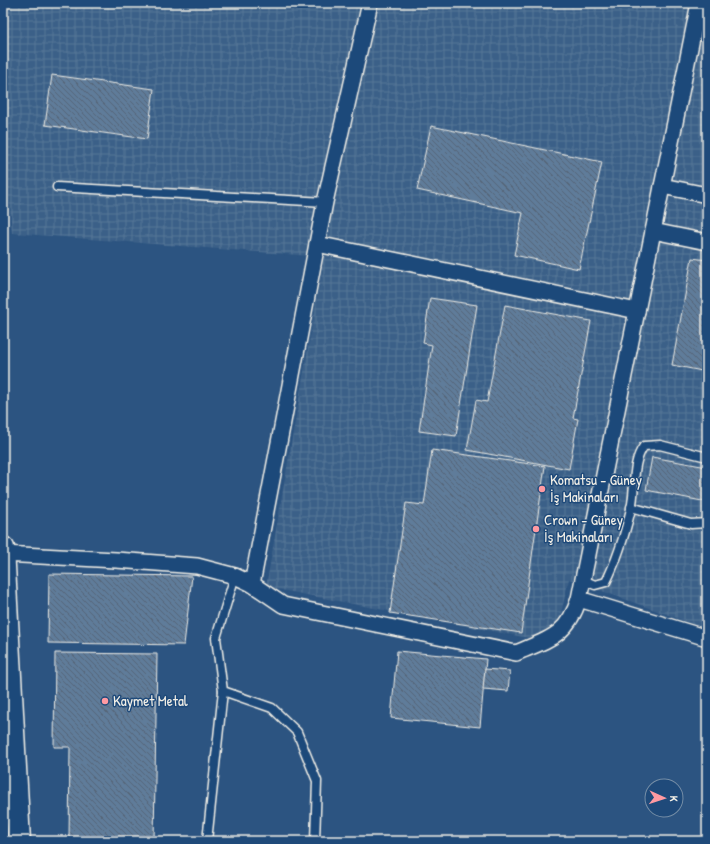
<svg xmlns="http://www.w3.org/2000/svg" width="710" height="844" font-family="'Patrick Hand',sans-serif">
<style>
.industrial{fill:url(#industrial-grid)}
.building{fill:url(#building-back-hatch);stroke:#f4f1e8}
.lines{fill:none;stroke-linecap:round;stroke-linejoin:round}
.lane-casing{stroke:#f4f1e8;stroke-width:11}
.street-casing{stroke:#f4f1e8;stroke-width:18}
.secondary-casing{stroke:#f4f1e8;stroke-width:25}
.lane{stroke:#1f4a7a;stroke-width:8}
.street{stroke:#1f4a7a;stroke-width:15}
.secondary{stroke:#1f4a7a;stroke-width:22}
.poi-dot{fill:#ff9aa2;stroke:#1f4a7a;stroke-width:1.5}
.labels{text-anchor:middle;stroke-width:3;stroke-linejoin:round;paint-order:stroke}
.poi-label{font-size:15px;fill:#f4f1e8;stroke:#1f4a7a;text-anchor:start}
</style>
<defs>
<pattern id="industrial-grid" width="8" height="8" patternUnits="userSpaceOnUse"><rect width="8" height="8" fill="#3b6088"/><path d="M0 4h8M4 0v8" fill="none" stroke="#587799"/></pattern>
<pattern id="building-back-hatch" width="6" height="6" patternUnits="userSpaceOnUse"><rect width="6" height="6" fill="#5e7b9a"/><path d="M-1 5l2 2M0 0l6 6M5-1l2 2" fill="none" stroke="#556474"/></pattern>
</defs>
<rect width="100%" height="100%" fill="#2c5481"/>
<filter id="ink" filterUnits="userSpaceOnUse"><feTurbulence type="fractalNoise" baseFrequency=".025" numOctaves="2"/><feDisplacementMap in="SourceGraphic" scale="8" xChannelSelector="R" yChannelSelector="G"/><feConvolveMatrix kernelMatrix="1 2 1 2 8 2 1 2 1" color-interpolation-filters="sRGB"/></filter>
<g filter="url(#ink)">
<path class="industrial" d="M3 3H707V629L569 579 554 643 266 587 324 257 12 233 3 128Z"/>
<g class="building">
<path d="M52 75 154 89 147 139 45 125Z"/>
<path d="M431 126 602 162 579 269 514 255 523 213 417 190Z"/>
<path d="M707 163V190L702 188Z"/>
<path d="M692 258 707 260V372L672 365Z"/>
<path d="M430 298 477 305 456 436 419 431 432 345 423 343Z"/>
<path d="M505 305 591 321 573 418 578 419 569 469 467 450 476 400 487 402Z"/>
<path d="M432 450 545 466 521 633 390 613 406 503 424 505Z"/>
<path d="M652 457 707 467V502L646 490Z"/>
<path d="M49 574 192 576 184 645 48 643Z"/>
<path d="M397 651 486 659 480 727 391 718Z"/>
<path d="M55 653 157 654 154 841H69L70 747H54Z"/>
<path d="M485 669 510 671 508 691 483 689Z"/>
</g>
<g class="lines">
<g class="lane-casing">
<g id="lane">
<path d="M57 187 325 202"/>
<path d="M631 507 691 524 707 523"/>
<path d="M235 576 216 638 223 691 272 708 297 732 317 781 315 841"/>
<path d="M583 580 595 585 606 582C617 560 625 534 631 509 636 489 631 463 644 446L660 445 707 457"/>
<path d="M207 841 223 691"/>
</g>
</g>
<g class="street-casing">
<g id="street">
<path d="M662 186 707 195"/>
<path d="M653 231 707 242"/>
<path d="M317 244 637 311"/>
<path d="M3 554 116 560 197 566 235 576 252 584 283 605 516 653C549 639 567 636 579 599L699 3"/>
<path d="M252 584 325 202 370 3"/>
<path d="M579 599 707 638"/>
</g>
</g>
<g class="secondary-casing">
<path id="secondary" d="M3 548 19 841"/>
</g>
<use href="#lane" class="lane"/>
<use href="#street" class="street"/>
<use href="#secondary" class="secondary"/>
</g>
</g>
<g class="poi-dot">
<circle cx="542" cy="489" r="4"/>
<circle cx="536" cy="529" r="4"/>
<circle cx="105" cy="701" r="4"/>
</g>
<g class="labels">
<g class="poi-label">
<text x="550" y="485">Komatsu - Güney<tspan x="550" dy="17">İş Makinaları</tspan></text>
<text x="544" y="525">Crown - Güney<tspan x="544" dy="17">İş Makinaları</tspan></text>
<text x="113" y="706">Kaymet Metal</text>
</g>
</g>
<rect width="710" height="844" fill="none" stroke="#1f4a7a" stroke-width="16"/>
<rect x="8" y="8" width="694" height="828" fill="none" stroke="#f4f1e8" stroke-width="1.5" filter="url(#ink)"/>
<g transform="translate(664 798) rotate(93)"><circle r="19" fill="#1f4a7a" stroke="#748da6"/>
<path d="M0-3L7 15L0 10L-7 15Z" fill="#ff9aa2"/>
<text y="-6" font-size="11" font-weight="bold" text-anchor="middle" fill="#f4f1e8">K</text>
</g>
</svg>
